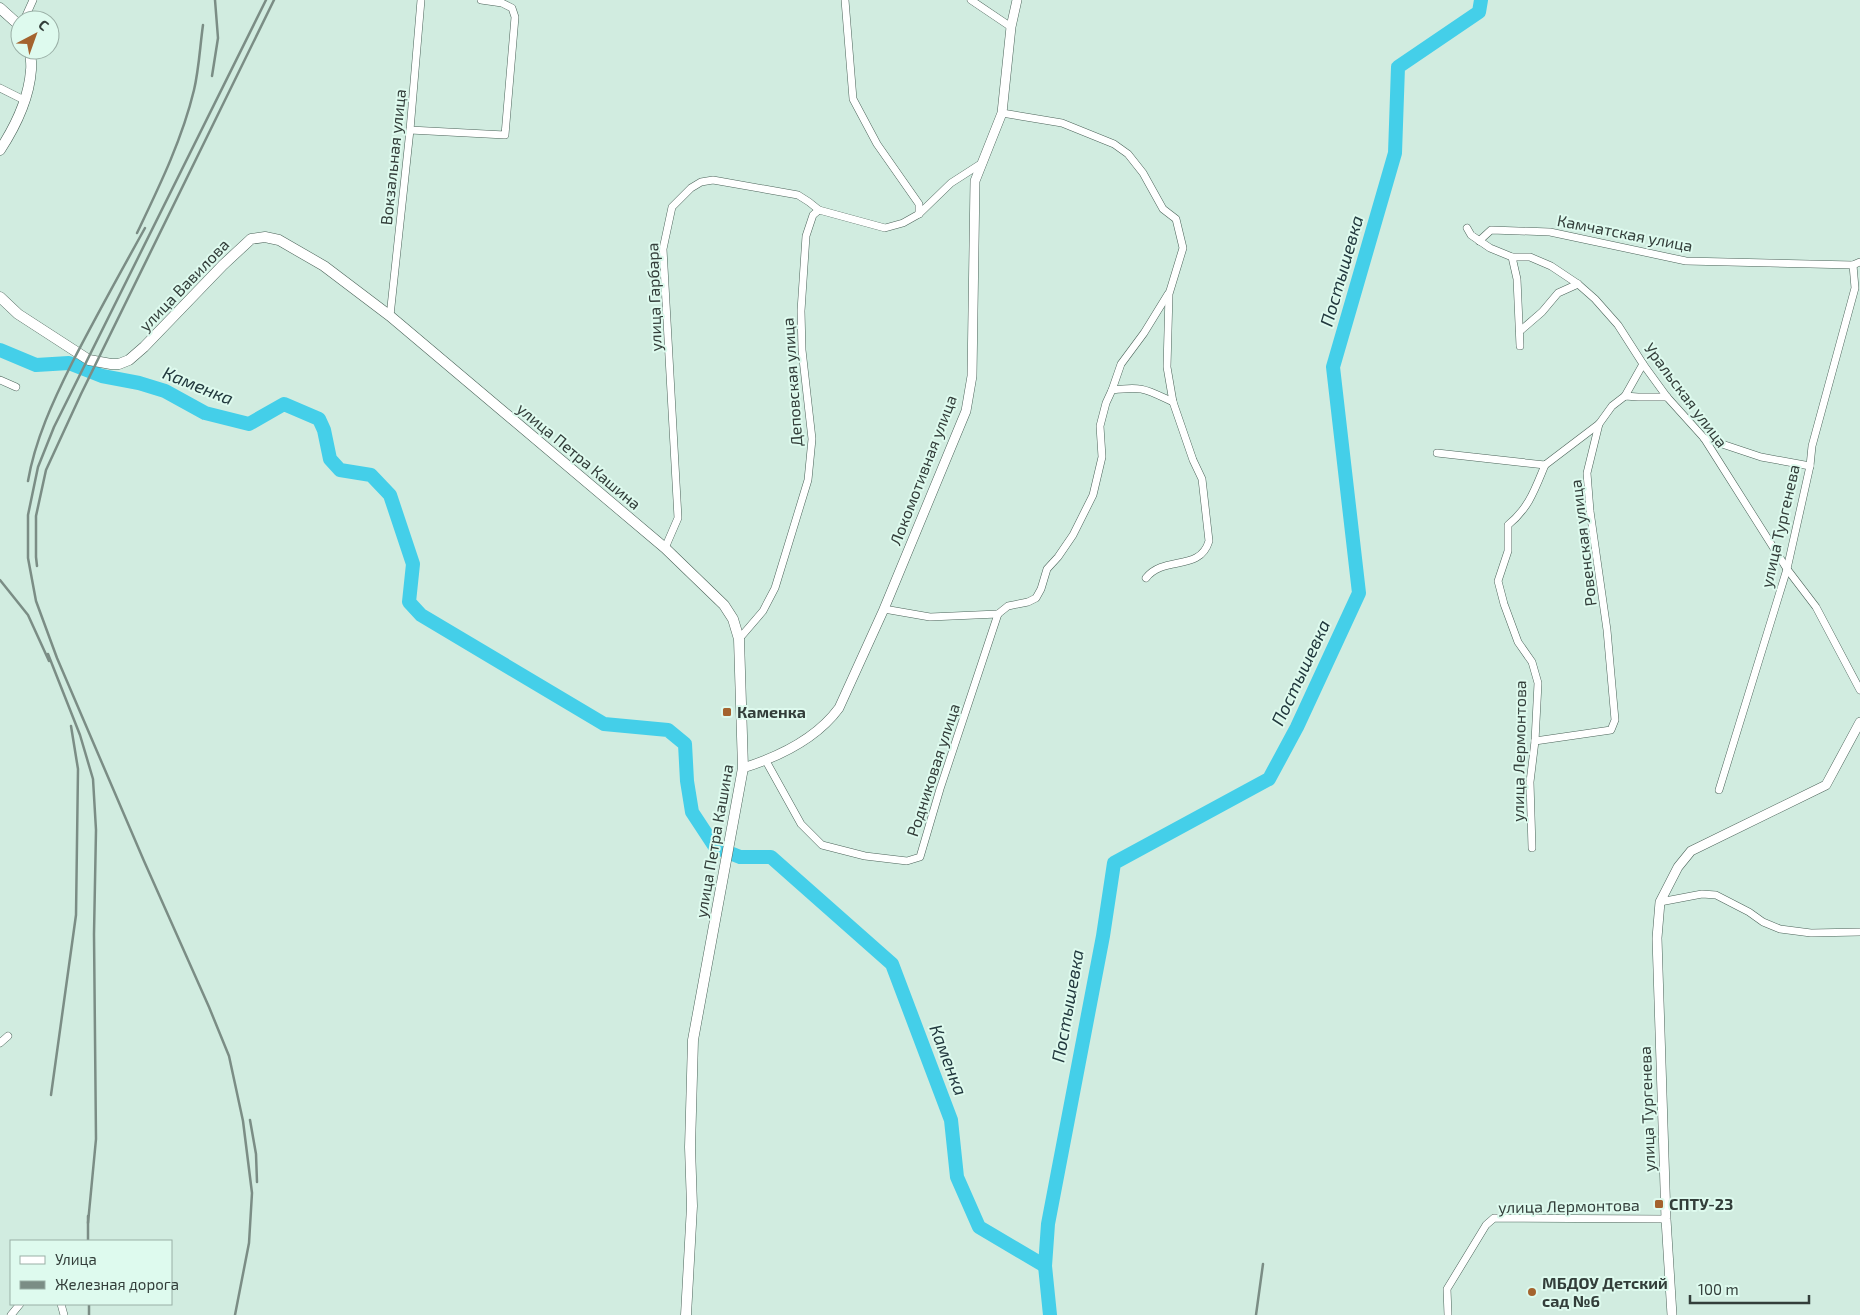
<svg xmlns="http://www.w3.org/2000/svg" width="1860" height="1315" font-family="'Exo 2',sans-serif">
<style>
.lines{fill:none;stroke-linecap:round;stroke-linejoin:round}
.river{stroke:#44cfe9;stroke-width:14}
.minor-casing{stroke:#4b6359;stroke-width:8}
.tertiary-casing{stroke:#4b6359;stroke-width:10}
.secondary-casing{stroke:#4b6359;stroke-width:11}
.minor{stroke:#fff;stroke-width:7}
.tertiary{stroke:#fff;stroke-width:9}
.secondary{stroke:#fff;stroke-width:10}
.rail{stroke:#7b8d85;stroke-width:2.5}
.poi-dot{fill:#a4632e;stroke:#defaee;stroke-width:2}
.labels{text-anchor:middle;stroke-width:4;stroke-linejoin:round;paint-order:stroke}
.street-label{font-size:16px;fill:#333e3a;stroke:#defaee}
.poi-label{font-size:16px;font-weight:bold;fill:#333e3a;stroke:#defaee;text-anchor:start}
.water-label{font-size:18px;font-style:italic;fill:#22393e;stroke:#defaee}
</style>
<rect width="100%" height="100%" fill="#d1ece0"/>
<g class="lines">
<g class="river">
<path d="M0 350 36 365 69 363 102 376 139 383 165 391 205 413 249 424 284 404 319 419 324 430 330 459 340 470 371 475 390 495 413 564 409 602 421 615 604 724 668 730 685 744 687 781 692 812 715 847 740 857H771L892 964 951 1120 957 1177 979 1227 1045 1266"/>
<path d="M1050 1315 1045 1266 1048 1224 1103 936 1114 863 1269 779 1297 727 1359 593 1333 367 1395 153 1398 67 1479 12 1481 0"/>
</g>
<g class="minor-casing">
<g id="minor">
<path d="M845 0 853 99 877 144 919 204V214"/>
<path d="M971 0 1011 27"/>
<path d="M24 20 33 0"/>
<path d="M0 88 24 100"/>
<path d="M1002 113 1062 123 1114 144 1128 154 1143 173 1163 209 1176 219 1183 248 1169 294 1167 367 1173 402 1193 460 1202 479 1209 541C1200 572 1164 555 1146 578"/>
<path d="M410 130 505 135 515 17 512 8 502 3 481 0"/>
<path d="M1467 228 1471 235 1490 248 1512 257H1530L1551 266 1578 284 1595 299 1618 325 1643 364 1667 397 1704 438 1787 569 1816 607 1860 690"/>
<path d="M1479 241 1491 230 1550 232 1686 261 1853 265 1860 262"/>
<path d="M1512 257 1517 279 1520 346"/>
<path d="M390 316 410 130 421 0"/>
<path d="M1520 331 1542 312 1558 293 1578 284"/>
<path d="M0 380 16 387"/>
<path d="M1112 390 1121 364 1144 333 1168 294"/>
<path d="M1625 396 1643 364"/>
<path d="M1704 438 1761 457 1810 466"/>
<path d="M1437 453 1545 465 1599 424 1612 406 1625 396 1638 397H1667"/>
<path d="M665 548 678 518 663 249 672 207 691 188 701 182 713 180 798 195 809 202 819 210"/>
<path d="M884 609 930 617 998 614"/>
<path d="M739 639 763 611 775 588 808 480 812 439 802 350 801 311 806 236 813 215 819 210 885 228 903 223 919 214 951 183 982 163"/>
<path d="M1535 741 1611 730 1615 720 1607 630 1590 511 1587 473 1599 424"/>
<path d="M766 761 801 824 822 845 865 856 907 861 920 857 940 789 998 614 1008 606 1028 602 1036 598 1041 589 1047 569 1058 557 1073 535 1093 495 1102 457 1100 426 1106 403 1112 390C1143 386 1145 389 1173 402"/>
<path d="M1719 790 1787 569 1810 466 1812 446 1855 288 1853 265"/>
<path d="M1532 848 1530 782 1535 741 1538 683 1532 662 1518 642 1504 604 1498 581 1508 551V525C1529 508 1535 489 1545 465"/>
<path d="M1660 902 1702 894 1716 895 1749 912 1763 922 1780 929 1811 933 1860 932"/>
<path d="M0 1043 8 1036"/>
<path d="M61 1304 64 1315"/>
<path d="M11 1315 20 1304"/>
<path d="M1448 1315 1447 1289 1486 1225 1494 1218 1666 1219"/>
</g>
</g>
<g class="tertiary-casing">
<g id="tertiary">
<path d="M743 768C778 757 817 738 839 708L884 609 966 411 972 376 975 181 1002 113 1011 27 1017 0"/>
<path d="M1672 1315 1666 1219 1657 938 1660 902 1678 867 1691 851 1826 785 1860 722"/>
</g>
</g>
<g class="secondary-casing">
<g id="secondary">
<path d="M0 8 20 26"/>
<path d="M0 150C15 127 29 98 31 70 32 63 30 56 30 50"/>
<path d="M0 297 18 314 89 360 111 364H119L129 360 144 347 223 265 251 239 265 237 279 240 324 266 390 316 665 548 724 605 733 619 739 639 743 768 693 1040 690 1147 692 1206 686 1315"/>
</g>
</g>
<use href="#minor" class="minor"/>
<use href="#tertiary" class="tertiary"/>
<use href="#secondary" class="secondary"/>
<g class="rail">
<path d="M212 76 218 38 215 0"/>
<path d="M137 233C159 187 182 140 194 90 199 69 200 46 203 25"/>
<path d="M28 481C35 440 53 401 72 363 95 318 120 273 145 228"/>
<path d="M37 566 36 557V516L46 470 81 394 274 0"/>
<path d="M0 580 28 615 49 661"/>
<path d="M48 654 80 735 93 779 96 830 94 934 96 1139 88 1223"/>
<path d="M51 1095 76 915 78 769 71 726"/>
<path d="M250 1120 256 1154 257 1182"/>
<path d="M88 1216V1241"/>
<path d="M89 1304V1315"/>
<path d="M235 1315 249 1243 252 1193 243 1121 229 1056 209 1007 144 861 57 658 36 601 28 558V515L38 467 54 427 266 0"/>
<path d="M1256 1315 1263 1264"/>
</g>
</g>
<g class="poi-dot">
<rect x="722" y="707" width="10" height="10" rx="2.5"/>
<rect x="1654" y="1199" width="10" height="10" rx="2.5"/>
<circle cx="1532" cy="1292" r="5"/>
</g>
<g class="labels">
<g class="street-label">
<text transform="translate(393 157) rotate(-84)" y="6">Вокзальная улица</text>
<text transform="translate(1625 233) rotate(11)" y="6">Камчатская улица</text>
<text transform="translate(184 285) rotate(-46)" y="6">улица Вавилова</text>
<text transform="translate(654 297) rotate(-92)" y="6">улица Гарбара</text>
<text transform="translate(792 382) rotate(-94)" y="6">Деповская улица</text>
<text transform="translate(1686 395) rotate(53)" y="6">Уральская улица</text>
<text transform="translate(579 456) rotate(40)" y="6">улица Петра Кашина</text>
<text transform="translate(923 470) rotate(-69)" y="6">Локомотивная улица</text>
<text transform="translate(1780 526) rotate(-77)" y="6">улица Тургенева</text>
<text transform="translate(1583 543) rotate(-97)" y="6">Ровенская улица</text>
<text transform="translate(1519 751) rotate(-89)" y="6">улица Лермонтова</text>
<text transform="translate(933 770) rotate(-72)" y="6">Родниковая улица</text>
<text transform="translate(714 841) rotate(-80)" y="6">улица Петра Кашина</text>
<text transform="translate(1647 1109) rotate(-92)" y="6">улица Тургенева</text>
<text transform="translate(1569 1206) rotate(-1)" y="6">улица Лермонтова</text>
</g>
<g class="poi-label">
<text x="737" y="718">Каменка</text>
<text x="1669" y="1210">СПТУ-23</text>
<text x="1542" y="1289">МБДОУ Детский<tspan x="1542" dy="18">сад №6</tspan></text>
</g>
<g class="water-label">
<text transform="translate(1342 271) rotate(-74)" y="6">Постышевка</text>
<text transform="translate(198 386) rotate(22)" y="6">Каменка</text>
<text transform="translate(1301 673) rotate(-65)" y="6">Постышевка</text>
<text transform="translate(1068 1006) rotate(-80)" y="6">Постышевка</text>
<text transform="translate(948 1060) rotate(69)" y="6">Каменка</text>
</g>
</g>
<rect x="10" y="1240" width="162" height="65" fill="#defaee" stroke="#9aafa6"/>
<rect x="20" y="1256" width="25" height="8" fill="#ffffff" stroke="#9aafa6"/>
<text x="55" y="1265" font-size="15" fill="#333e3a">Улица</text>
<rect x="20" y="1281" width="25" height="8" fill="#7b8d85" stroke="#9aafa6"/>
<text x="55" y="1290" font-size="15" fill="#333e3a">Железная дорога</text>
<g transform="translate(35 35) rotate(41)"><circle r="24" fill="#defaee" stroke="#9aafa6"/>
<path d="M0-4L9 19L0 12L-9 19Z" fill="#a4632e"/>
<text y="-8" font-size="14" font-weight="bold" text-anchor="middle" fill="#333e3a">С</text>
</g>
<path d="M1690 1295v8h119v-8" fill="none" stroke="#333e3a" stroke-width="2.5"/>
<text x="1698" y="1295" font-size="15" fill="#333e3a" stroke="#defaee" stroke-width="4" paint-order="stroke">100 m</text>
</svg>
